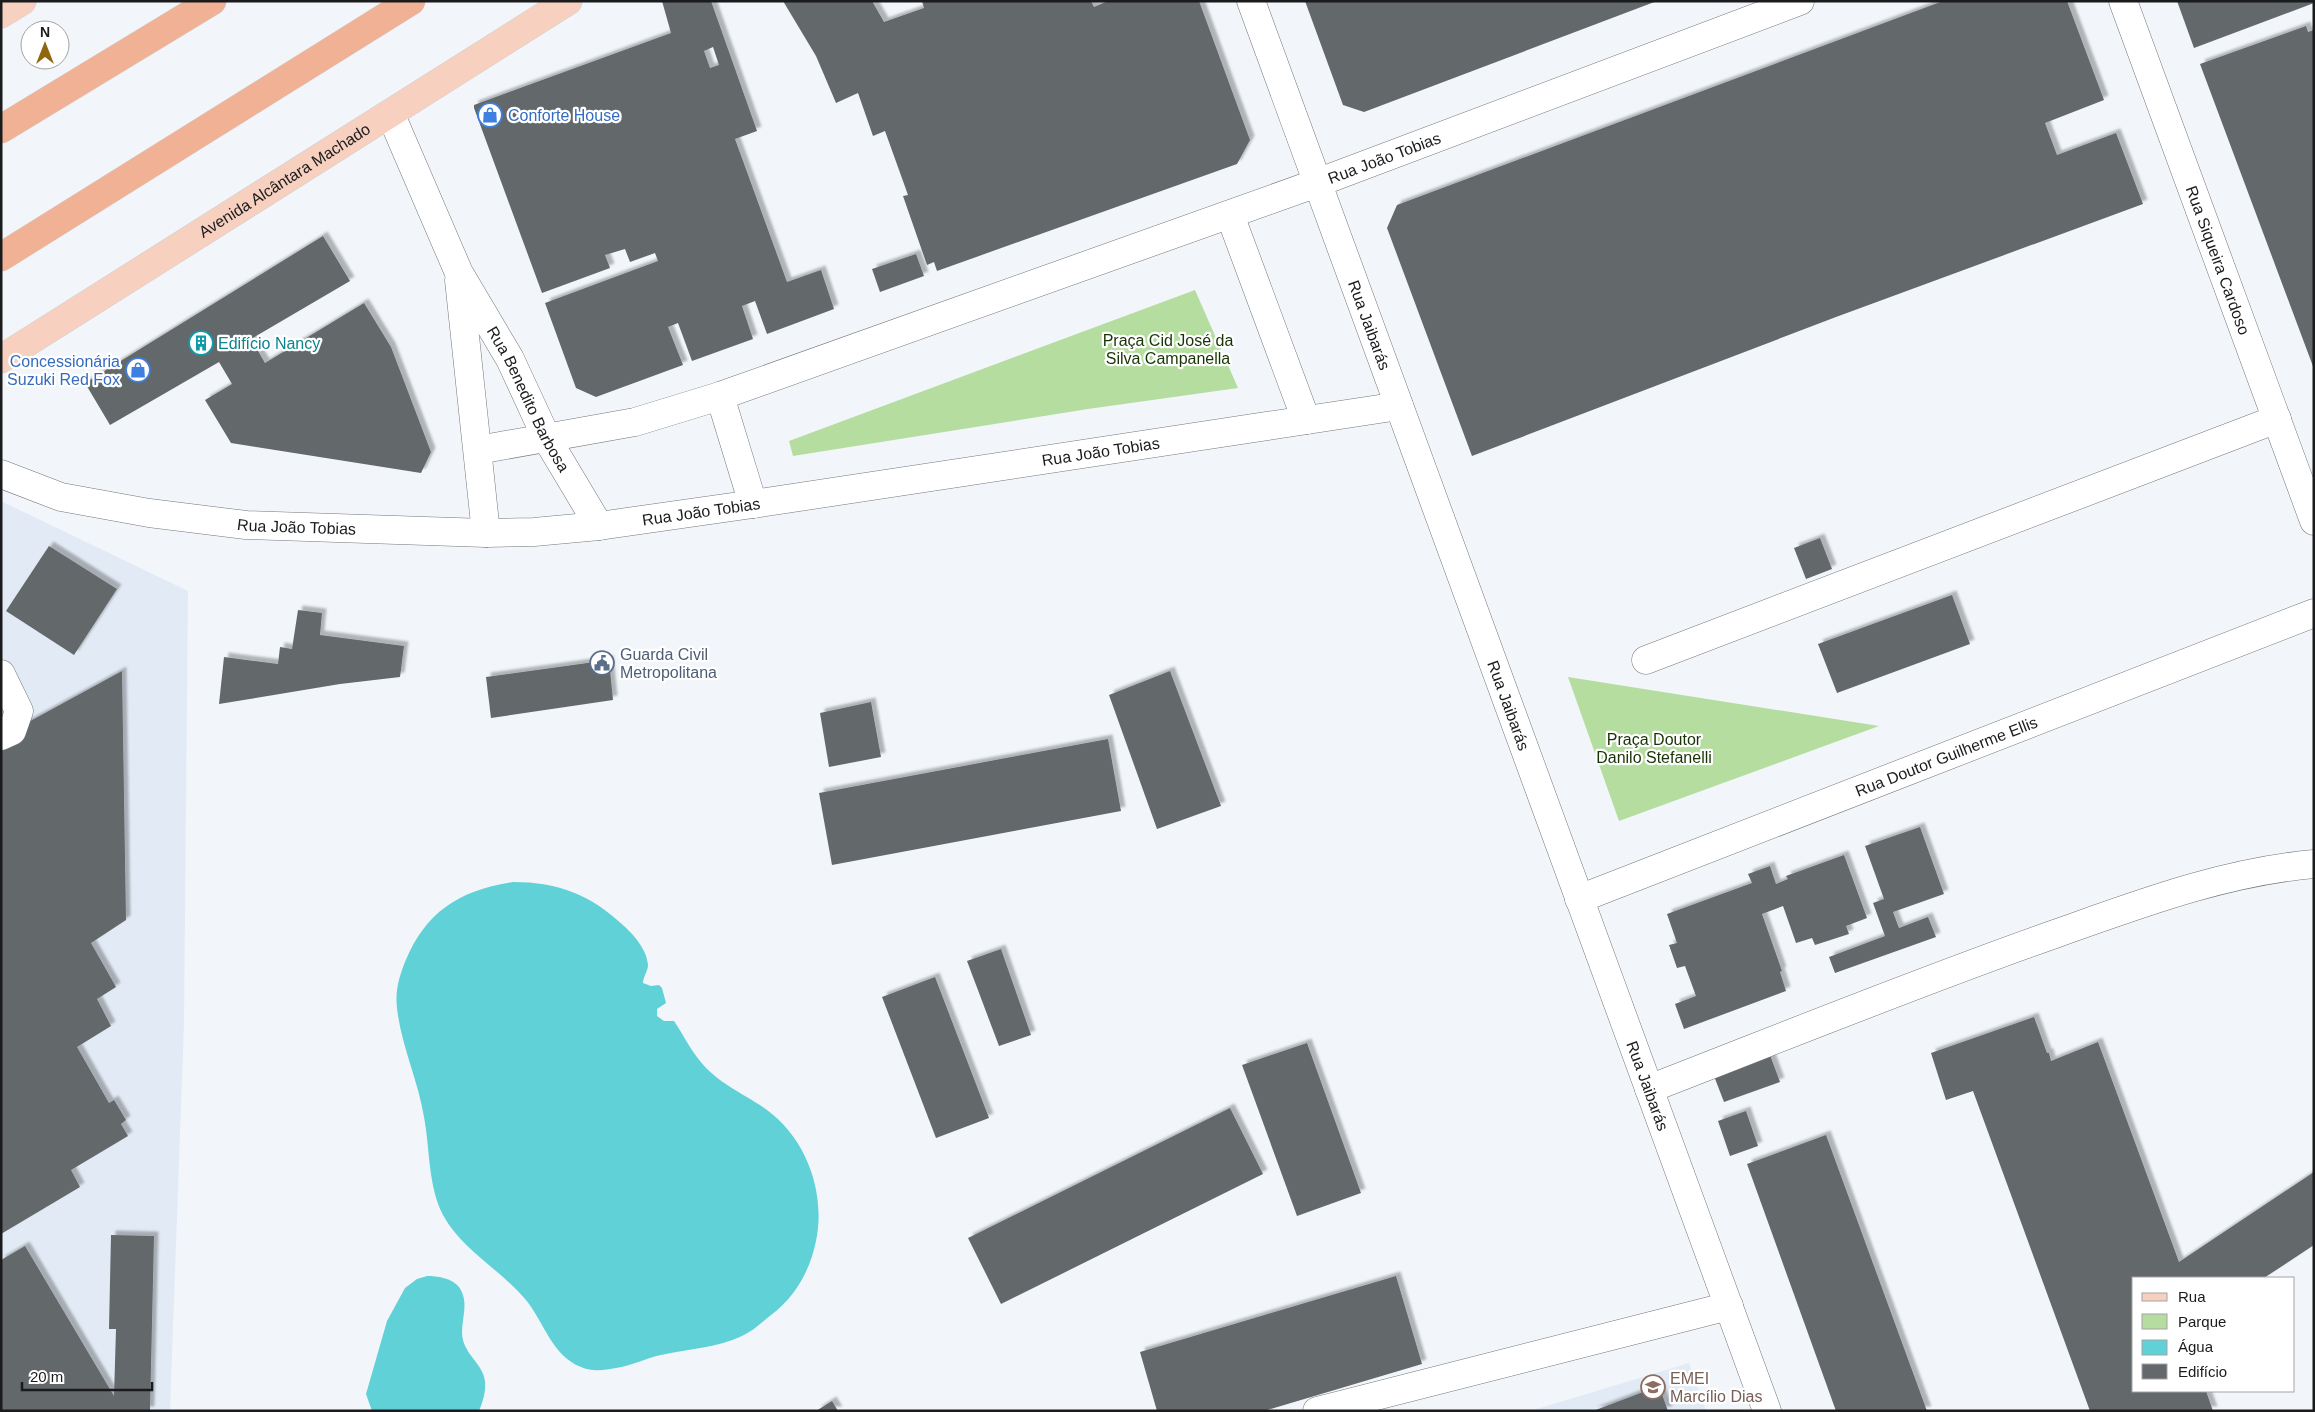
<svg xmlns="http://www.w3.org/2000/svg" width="2315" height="1412" font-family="Arial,sans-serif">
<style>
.built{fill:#e2ebf5}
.green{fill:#b5dda0}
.water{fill:#60d1d7}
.building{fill:#64676b;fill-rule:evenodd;filter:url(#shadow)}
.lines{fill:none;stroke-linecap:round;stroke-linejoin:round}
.minor-casing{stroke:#74777a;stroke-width:29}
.major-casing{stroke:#d1d1d2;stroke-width:29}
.highway-casing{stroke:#d1d1d2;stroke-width:29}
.minor{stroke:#fff;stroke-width:28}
.major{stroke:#f7d0bf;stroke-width:28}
.highway{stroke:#f1b194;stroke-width:28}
.labels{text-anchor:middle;stroke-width:4.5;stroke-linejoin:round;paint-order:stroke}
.shop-label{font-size:16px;fill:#366cbe;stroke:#fff;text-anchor:start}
.street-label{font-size:16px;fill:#1a1b1d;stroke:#fff}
.park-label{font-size:16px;fill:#193404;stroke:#fff}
.culture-label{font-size:16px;fill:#0d838f;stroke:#fff;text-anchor:start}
.service-label{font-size:16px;fill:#4e5e75;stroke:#fff;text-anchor:start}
.education-label{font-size:16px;fill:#785e54;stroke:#fff;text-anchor:start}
</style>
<defs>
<filter id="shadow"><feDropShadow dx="4.5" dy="-4.5" stdDeviation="1" flood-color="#0004"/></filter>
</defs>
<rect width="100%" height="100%" fill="#f2f6fa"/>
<g class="built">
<path d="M1 501 188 591 184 1025 170 1411H1Z"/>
<path d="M1689 1363 1706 1411H1530Z"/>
</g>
<g class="green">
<path d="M1195 290 1238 388 1088 409 793 456 789 441Z"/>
<path d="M1568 677 1879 726 1619 821Z"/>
</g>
<g class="water">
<path d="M513 882C559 882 591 895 624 926 634 935 647 950 648 965 648 971 643 977 643 983L651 986 659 985 662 988 666 1003 657 1009V1016L664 1021H674C683 1034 690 1049 700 1061 717 1083 745 1094 767 1110 807 1139 826 1194 816 1241 810 1271 795 1297 771 1315 761 1323 753 1331 742 1336 717 1348 687 1349 661 1355 646 1358 631 1366 616 1368 605 1370 592 1372 581 1367 552 1356 544 1322 526 1300 501 1270 462 1250 443 1215 428 1186 430 1149 424 1117 418 1080 401 1045 397 1008 395 991 399 977 405 962 426 911 460 890 513 882Z"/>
<path d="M427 1276C437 1276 452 1278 459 1287 471 1304 459 1323 463 1340 467 1356 483 1365 485 1381 486 1392 483 1401 479 1411H372L366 1394 387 1321 405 1288 417 1279Z"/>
</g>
<g class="building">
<path d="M662 1H711L757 131 735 139 787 282 821 270 834 309 767 334 755 301 742 306 753 339 692 361 678 323 668 327 683 365 596 397 576 388 545 303 658 261 655 253 630 262 625 249 605 255 610 268 542 293 474 108V105L671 33ZM713 47 719 65 710 68 704 51Z"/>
<path d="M783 1H872L884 22 924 8 922 1H1091L1094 7 1108 1H1199L1250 140 1237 164 937 271 934 262 927 265 903 196 908 195 885 131 873 136 858 93 836 103 816 56Z"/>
<path d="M1305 1H1657L1364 112 1343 105Z"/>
<path d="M1943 1H2067L2104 100 2045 123 2057 155 2116 133 2143 204 1836 317 1472 456 1387 228 1397 205Z"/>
<path d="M2177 1H2314V3L2194 48Z"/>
<path d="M2306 26 2308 32 2314 30V369L2200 64Z"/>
<path d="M323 236 350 281 251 339 265 363 364 303 391 347 431 452 421 473 231 443 205 400 232 384 219 362 110 425 85 383Z"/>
<path d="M916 254 924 276 880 292 872 269Z"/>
<path d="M1820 538 1832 569 1806 579 1794 548Z"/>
<path d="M49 546 117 589 74 655 6 611Z"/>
<path d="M1952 595 1970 644 1837 693 1818 644Z"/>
<path d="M298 610 322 613 320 635 404 646 400 677 340 684 219 704 224 657 278 664 280 647 292 649Z"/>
<path d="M609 660 613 700 491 718 486 677Z"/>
<path d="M122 671 126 920 91 943 116 987 97 999 111 1026 77 1047 109 1103 114 1100 126 1120 121 1124 128 1136 71 1170 80 1187 1 1234V737Z"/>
<path d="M1170 671 1221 806 1157 829 1109 695Z"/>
<path d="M871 702 881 757 829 767 820 713Z"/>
<path d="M1108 739 1121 811 832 865 819 793Z"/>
<path d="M1920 827 1944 894 1893 912 1899 928 1928 917 1936 937 1835 973 1829 957 1885 936 1873 903 1884 899 1865 846Z"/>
<path d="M1844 855 1867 918 1846 926 1849 934 1815 945 1812 938 1796 943 1783 906 1762 914 1782 971 1780 972 1786 991 1684 1029 1675 1004 1696 996 1685 966 1677 968 1669 945 1677 943 1667 914 1752 883 1748 874 1770 866 1776 884 1788 879 1786 876Z"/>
<path d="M1001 949 1031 1035 999 1046 967 961Z"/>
<path d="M935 977 989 1118 936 1138 882 997Z"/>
<path d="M2034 1017 2047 1053H2049L2051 1061 2098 1042 2179 1262 2314 1172V1245L2264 1278H2134V1391H2206L2213 1411H2090L1973 1091 1946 1100 1931 1053Z"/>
<path d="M1307 1043 1361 1193 1297 1216 1242 1065Z"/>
<path d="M1770 1055 1780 1082 1724 1102 1714 1076Z"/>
<path d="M1230 1108 1263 1174 1001 1304 968 1238Z"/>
<path d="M1746 1111 1758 1146 1730 1156 1718 1121Z"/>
<path d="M1826 1135 1927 1411H1836L1747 1164Z"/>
<path d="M111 1235 154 1236 150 1411H1V1260L25 1246 114 1396 116 1329H109Z"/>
<path d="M1396 1276 1422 1364 1264 1411H1157L1140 1352Z"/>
<path d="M1659 1386 1668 1411H1593Z"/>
<path d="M832 1401 838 1411H816Z"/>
</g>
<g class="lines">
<g class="minor-casing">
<g id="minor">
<path id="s1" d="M1251 1 1767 1411"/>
<path id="s2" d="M2123 1 2314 521"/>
<path id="s3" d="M391 115 459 273 510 359 547 439 599 526"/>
<path d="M1230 215 1306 420"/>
<path d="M459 280 486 533"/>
<path d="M720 396 753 504"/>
<path id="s4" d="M478 450 635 422 720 396 1317 183 1800 1"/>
<path id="s5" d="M1 474 61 497 149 513 246 525 486 533 534 532 599 526 753 504 1399 406"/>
<path d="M1646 660 2277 419"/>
<path d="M1 674 19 711 12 731 1 736"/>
<path id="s6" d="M1579 899 2314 613"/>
<path d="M1649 1089C1783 1037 1916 983 2052 935 2137 905 2223 872 2314 864"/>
<path d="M1317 1411 1729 1306"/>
</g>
</g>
<g class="major-casing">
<g id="major">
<path d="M1 14 22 1"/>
<path id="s7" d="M1 359 568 1"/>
</g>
</g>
<g class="highway-casing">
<g id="highway">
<path d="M1 129 212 1"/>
<path d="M1 257 411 1"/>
</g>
</g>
<use href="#minor" class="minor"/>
<use href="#major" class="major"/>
<use href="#highway" class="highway"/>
</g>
<defs>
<g id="shop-ring" transform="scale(1.25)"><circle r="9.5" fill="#fff" stroke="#3f7fe0" stroke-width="1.5"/><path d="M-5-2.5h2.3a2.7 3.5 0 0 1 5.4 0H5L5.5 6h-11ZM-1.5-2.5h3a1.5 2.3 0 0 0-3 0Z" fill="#3f7fe0"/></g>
<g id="building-ring" transform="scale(1.25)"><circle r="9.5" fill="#fff" stroke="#0f9aa8" stroke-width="1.5"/><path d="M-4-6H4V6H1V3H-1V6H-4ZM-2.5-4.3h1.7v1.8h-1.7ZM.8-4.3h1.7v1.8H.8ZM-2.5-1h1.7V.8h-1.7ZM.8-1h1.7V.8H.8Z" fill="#0f9aa8"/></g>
<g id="civic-ring" transform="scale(1.25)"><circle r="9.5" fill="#fff" stroke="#5c6f8a" stroke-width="1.5"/><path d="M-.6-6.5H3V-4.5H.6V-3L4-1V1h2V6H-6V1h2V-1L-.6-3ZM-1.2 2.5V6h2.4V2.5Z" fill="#5c6f8a"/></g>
<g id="school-ring" transform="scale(1.25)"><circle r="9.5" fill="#fff" stroke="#8d6e63" stroke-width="1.5"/><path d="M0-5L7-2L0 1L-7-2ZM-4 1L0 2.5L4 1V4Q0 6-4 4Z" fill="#8d6e63"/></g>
</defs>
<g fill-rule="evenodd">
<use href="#shop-ring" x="490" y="115"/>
<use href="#building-ring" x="201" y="343"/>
<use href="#shop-ring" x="138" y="370"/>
<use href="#civic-ring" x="602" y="663"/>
<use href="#school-ring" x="1653" y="1387"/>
</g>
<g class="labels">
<g class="shop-label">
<text x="508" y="121">Conforte House</text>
<text x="120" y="367" text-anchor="end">Concessionária<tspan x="120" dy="18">Suzuki Red Fox</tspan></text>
</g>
<g class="street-label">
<text dy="6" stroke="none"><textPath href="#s4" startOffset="954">Rua João Tobias</textPath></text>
<text dy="6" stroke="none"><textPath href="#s7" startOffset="335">Avenida Alcântara Machado</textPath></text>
<text dy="6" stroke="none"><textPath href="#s2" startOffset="276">Rua Siqueira Cardoso</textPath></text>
<text dy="6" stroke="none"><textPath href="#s1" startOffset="345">Rua Jaibarás</textPath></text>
<text dy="6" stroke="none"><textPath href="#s3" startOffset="316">Rua Benedito Barbosa</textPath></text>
<text dy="6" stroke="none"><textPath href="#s5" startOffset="1112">Rua João Tobias</textPath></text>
<text dy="6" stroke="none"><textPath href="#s5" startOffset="708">Rua João Tobias</textPath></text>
<text dy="6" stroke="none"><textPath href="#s5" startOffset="302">Rua João Tobias</textPath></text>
<text dy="6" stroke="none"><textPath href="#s1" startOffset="750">Rua Jaibarás</textPath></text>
<text dy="6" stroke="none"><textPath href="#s6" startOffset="394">Rua Doutor Guilherme Ellis</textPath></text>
<text dy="6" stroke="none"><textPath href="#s1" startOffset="1155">Rua Jaibarás</textPath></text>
</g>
<g class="park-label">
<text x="1168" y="346">Praça Cid José da<tspan x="1168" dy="18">Silva Campanella</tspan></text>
<text x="1654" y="745">Praça Doutor<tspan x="1654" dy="18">Danilo Stefanelli</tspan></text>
</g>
<g class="culture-label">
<text x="218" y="349">Edifício Nancy</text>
</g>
<g class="service-label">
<text x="620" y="660">Guarda Civil<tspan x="620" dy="18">Metropolitana</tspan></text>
</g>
<g class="education-label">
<text x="1670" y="1384">EMEI<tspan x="1670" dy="18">Marcílio Dias</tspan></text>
</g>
</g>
<rect width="2315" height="1412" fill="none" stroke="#1a1b1d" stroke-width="5"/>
<rect x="2132" y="1277" width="162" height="115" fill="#ffffff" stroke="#a3a4a5"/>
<rect x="2142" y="1293" width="25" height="8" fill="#f7d0bf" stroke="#a3a4a5"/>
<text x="2178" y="1302" font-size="15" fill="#1a1b1d">Rua</text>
<rect x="2142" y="1314" width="25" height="15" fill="#b5dda0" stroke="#a3a4a5"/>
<text x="2178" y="1327" font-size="15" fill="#1a1b1d">Parque</text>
<rect x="2142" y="1340" width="25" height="15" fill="#60d1d7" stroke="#a3a4a5"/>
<text x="2178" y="1352" font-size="15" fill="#1a1b1d">Água</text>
<rect x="2142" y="1364" width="25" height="15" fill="#64676b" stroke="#a3a4a5"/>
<text x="2178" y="1377" font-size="15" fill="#1a1b1d">Edifício</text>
<g transform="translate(45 45)"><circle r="24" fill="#ffffff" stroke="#a3a4a5"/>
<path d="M0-4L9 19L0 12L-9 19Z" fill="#90670e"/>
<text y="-8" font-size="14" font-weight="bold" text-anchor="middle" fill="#1a1b1d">N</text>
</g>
<path d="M22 1382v8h130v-8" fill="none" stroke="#1a1b1d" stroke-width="2.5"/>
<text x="30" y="1382" font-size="15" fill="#1a1b1d" stroke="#ffffff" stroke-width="4" paint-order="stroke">20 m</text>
</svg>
